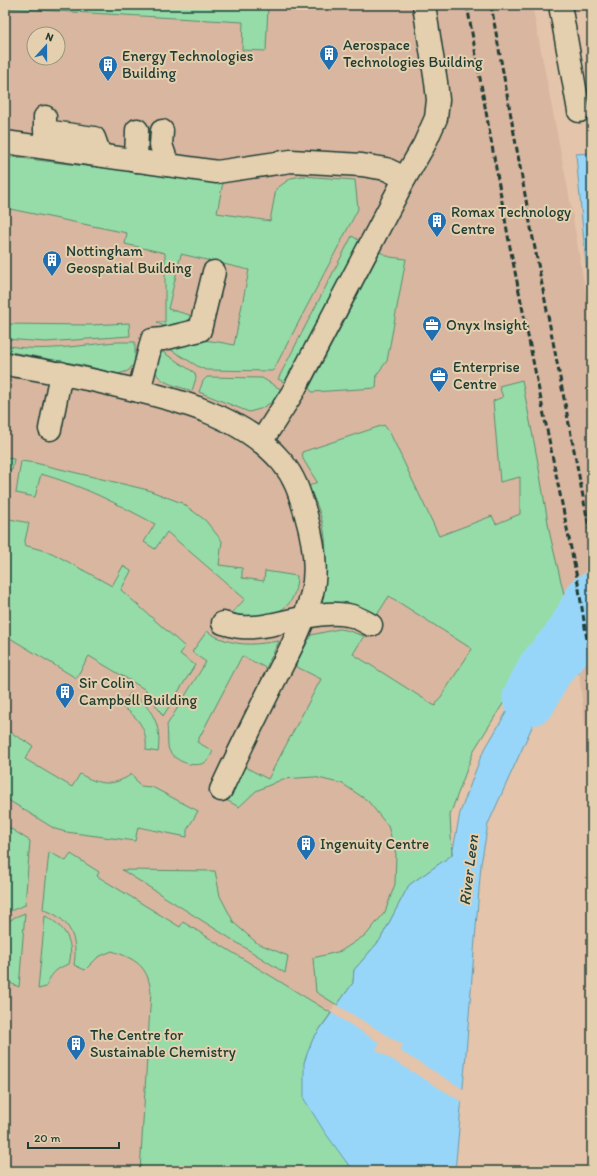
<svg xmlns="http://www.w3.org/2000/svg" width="597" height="1176" font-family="Itim,sans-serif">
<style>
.built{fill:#d9b6a0;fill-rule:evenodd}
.green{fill:#96dca9;stroke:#5a8c6e}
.water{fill:#98d6f9;stroke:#6899aa}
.pier{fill:#e4c4aa}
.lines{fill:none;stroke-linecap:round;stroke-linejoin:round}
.river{stroke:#98d6f9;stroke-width:55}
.minor-casing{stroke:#1f3d34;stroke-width:25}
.minor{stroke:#e4cfae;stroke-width:22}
.rail{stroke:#1f3d34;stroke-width:3;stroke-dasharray:6 3;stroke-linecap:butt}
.labels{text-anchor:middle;stroke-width:4;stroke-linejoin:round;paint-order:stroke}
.poi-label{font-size:15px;fill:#1f3d34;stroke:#e4cfae;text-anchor:start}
.water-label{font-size:16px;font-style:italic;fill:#25453e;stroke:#e4cfae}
</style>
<rect width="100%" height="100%" fill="#e4c4aa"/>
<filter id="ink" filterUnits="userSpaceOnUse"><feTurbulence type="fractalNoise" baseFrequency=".025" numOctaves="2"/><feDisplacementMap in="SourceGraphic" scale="8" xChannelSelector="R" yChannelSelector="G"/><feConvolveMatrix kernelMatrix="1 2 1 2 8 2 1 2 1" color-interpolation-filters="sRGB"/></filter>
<g filter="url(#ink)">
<g class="built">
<path d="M5 5H532L569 195 592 330V560L474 750 450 815 452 855 427 1171H5ZM34 34H58V58H34Z"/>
<path d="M592 651V788L579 672Z"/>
</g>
<g class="green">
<path d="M5 5H268L266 51 242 50 243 22 5 8Z"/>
<path d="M5 156 93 167 95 160 223 182 217 213 270 221 276 189 291 178 302 176 355 180 358 209 274 369 272 371 206 370 199 367 163 345C189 338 207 339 234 345L249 270 181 254 168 309 190 315 188 322C181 326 163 329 157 322H165V253L125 244 127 233 5 208Z"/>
<path d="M352 236 360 241 286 383 278 379Z"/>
<path d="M380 252 390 257 406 259 387 361 377 374 376 388 312 392 309 388Z"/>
<path d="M129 323 130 336 46 342 5 339V324L91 325Z"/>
<path d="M116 342H135V356L134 364 128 371 118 374 82 365 5 351V345C40 353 81 345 116 342Z"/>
<path d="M158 349 195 373 196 378 192 391C178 386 154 383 154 365 154 360 157 354 158 349Z"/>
<path d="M207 377 262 378 282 390 272 402 260 409 249 412 199 392 203 381Z"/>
<path d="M522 380 538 463 550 535 566 603 474 750 450 815 452 855 409 885 380 940 354 970 353 983 337 1005 316 992 313 958 341 951 367 934 385 912 395 884 396 854 388 826 368 801 343 784 314 777 283 779 256 791 239 807 226 800 243 766 268 779 321 679 295 666 311 635 339 629 346 630 364 636 353 654 435 706 472 649 389 596 377 615 355 606 322 603C327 560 331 526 308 487L317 482 303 459 302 452 384 425 390 433 439 536 492 516 496 524 520 514V477L500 482 493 401 503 397 499 386Z"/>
<path d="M5 458 14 459 12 470 5 469Z"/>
<path d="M21 461 35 463 148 490 182 503 205 520 222 541 219 565 242 568V578L264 581 265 571 297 576C296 601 287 612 262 616 249 618 245 618 231 614L245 599 167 532 155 549 144 542 155 524C118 504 81 485 41 474L35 497 16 493Z"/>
<path d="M5 518 29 523 24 545 52 553 112 586 123 566 131 571 121 590 185 647 180 654 195 665 163 716 146 690 89 656 76 678 5 635Z"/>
<path d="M207 631C212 635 217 637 222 639 243 647 258 644 279 641L266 668 242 656 197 742 213 751C211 755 209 761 204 763 193 768 174 761 169 750 167 746 168 730 167 725L206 662 192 652Z"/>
<path d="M130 693C153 707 162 726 158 752L146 750C148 731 138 716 122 707Z"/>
<path d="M5 729 33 746 25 759 72 787 80 774C99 785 113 787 132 774L140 786 152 787 198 811 187 830V837L138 827 135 841 66 832 55 829 5 798Z"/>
<path d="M5 825 30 841 25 905 5 913Z"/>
<path d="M49 852 66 861 71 854 99 872 97 876 180 927 183 922 331 1013 313 1039 304 1063 347 1163 356 1171H140L151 992C148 966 136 959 112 951L98 957 85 970 74 965C77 946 74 927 57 916 53 913 47 911 43 909Z"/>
<path d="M122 870 215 871 220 896 234 923 257 943 288 956 285 973Z"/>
<path d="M25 913 19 987 8 982 5 979V924L15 917Z"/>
<path d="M45 916C64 925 75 942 69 964 56 968 50 975 46 987L38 989Z"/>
</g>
<g class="water">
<path d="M592 153V329L576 154Z"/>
<path d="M566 603 579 672 557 677 550 687 488 824 481 864 465 1065 455 1171H356L347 1163 324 1131 304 1099V1063L307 1054 313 1039 353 983 354 970 380 940 409 885 452 855 460 813 481 756 554 630 557 617Z"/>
</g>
<g class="pier">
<path d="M567 602 580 669 579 672 566 603Z"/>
<path d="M335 1004 403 1045 400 1051 465 1090 464 1103 376 1050 380 1043 330 1012Z"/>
</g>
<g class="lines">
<path class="river" d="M530 698 545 669 573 636 592 600"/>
<g class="minor-casing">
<g id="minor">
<path d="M560 5 579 111"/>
<path d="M45 117V131L94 138 100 155"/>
<path d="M162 131 161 145 168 165"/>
<path d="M5 142 217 172 291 161 362 165 386 169 405 178"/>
<path d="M136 161 137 130"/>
<path d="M5 364C43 370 80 377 118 386 175 399 242 415 282 462 296 479 300 495 306 515 313 539 318 568 312 593 304 624 289 652 274 681 256 717 238 753 221 790"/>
<path d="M139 391 152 340 163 339 200 330 214 272"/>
<path d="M50 429 61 373"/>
<path d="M261 442 293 392 405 178 424 145 436 118 438 100 436 82 424 5"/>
<path d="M223 623C228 624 235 627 241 627 274 630 315 608 348 615 355 616 364 621 371 625"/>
</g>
</g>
<use href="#minor" class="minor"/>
<g class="rail">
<path d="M467 5 510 247 578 583 592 671"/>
<path d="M491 5 531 228 592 543"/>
</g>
</g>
</g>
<defs>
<g id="building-pin" transform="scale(1)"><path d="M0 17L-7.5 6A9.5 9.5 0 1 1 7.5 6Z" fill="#1f6fb2" stroke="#e4cfae"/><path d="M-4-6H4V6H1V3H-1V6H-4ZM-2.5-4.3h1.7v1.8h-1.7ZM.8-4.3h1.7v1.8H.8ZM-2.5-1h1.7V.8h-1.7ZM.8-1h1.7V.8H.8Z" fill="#fff"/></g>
<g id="office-pin" transform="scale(1)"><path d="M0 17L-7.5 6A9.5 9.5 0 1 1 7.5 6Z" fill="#1f6fb2" stroke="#e4cfae"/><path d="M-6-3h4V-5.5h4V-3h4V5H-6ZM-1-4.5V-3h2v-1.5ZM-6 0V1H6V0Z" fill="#fff"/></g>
</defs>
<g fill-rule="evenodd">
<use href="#building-pin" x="329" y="54"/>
<use href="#building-pin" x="108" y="65"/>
<use href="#building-pin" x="437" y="221"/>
<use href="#building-pin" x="52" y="260"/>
<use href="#office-pin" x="432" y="325"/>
<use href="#office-pin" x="439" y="376"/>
<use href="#building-pin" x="65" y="692"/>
<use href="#building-pin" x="306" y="844"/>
<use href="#building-pin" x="76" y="1044"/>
</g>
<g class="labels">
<g class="poi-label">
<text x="343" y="50">Aerospace<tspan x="343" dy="17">Technologies Building</tspan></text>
<text x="122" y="61">Energy Technologies<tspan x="122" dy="17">Building</tspan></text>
<text x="451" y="217">Romax Technology<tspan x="451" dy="17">Centre</tspan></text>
<text x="66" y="256">Nottingham<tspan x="66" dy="17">Geospatial Building</tspan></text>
<text x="446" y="330">Onyx Insight</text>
<text x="453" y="372">Enterprise<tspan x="453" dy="17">Centre</tspan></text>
<text x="79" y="688">Sir Colin<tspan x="79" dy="17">Campbell Building</tspan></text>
<text x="320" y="849">Ingenuity Centre</text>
<text x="90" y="1040">The Centre for<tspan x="90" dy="17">Sustainable Chemistry</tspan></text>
</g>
<g class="water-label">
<text transform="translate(468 870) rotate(-83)" y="6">River Leen</text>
</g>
</g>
<rect width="597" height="1176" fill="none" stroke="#e4cfae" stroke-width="20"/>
<rect x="10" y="10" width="577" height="1156" fill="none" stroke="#1f3d34" stroke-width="1.5" filter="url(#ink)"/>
<g transform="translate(46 46) rotate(21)"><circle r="19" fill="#e4cfae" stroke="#95957d"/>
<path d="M0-3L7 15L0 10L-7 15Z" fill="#1f6fb2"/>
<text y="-6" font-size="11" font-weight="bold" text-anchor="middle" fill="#1f3d34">N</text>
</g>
<path d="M28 1142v6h91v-6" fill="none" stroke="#1f3d34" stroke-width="2"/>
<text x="34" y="1142" font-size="12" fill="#1f3d34" stroke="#e4cfae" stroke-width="3" paint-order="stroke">20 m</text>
</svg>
